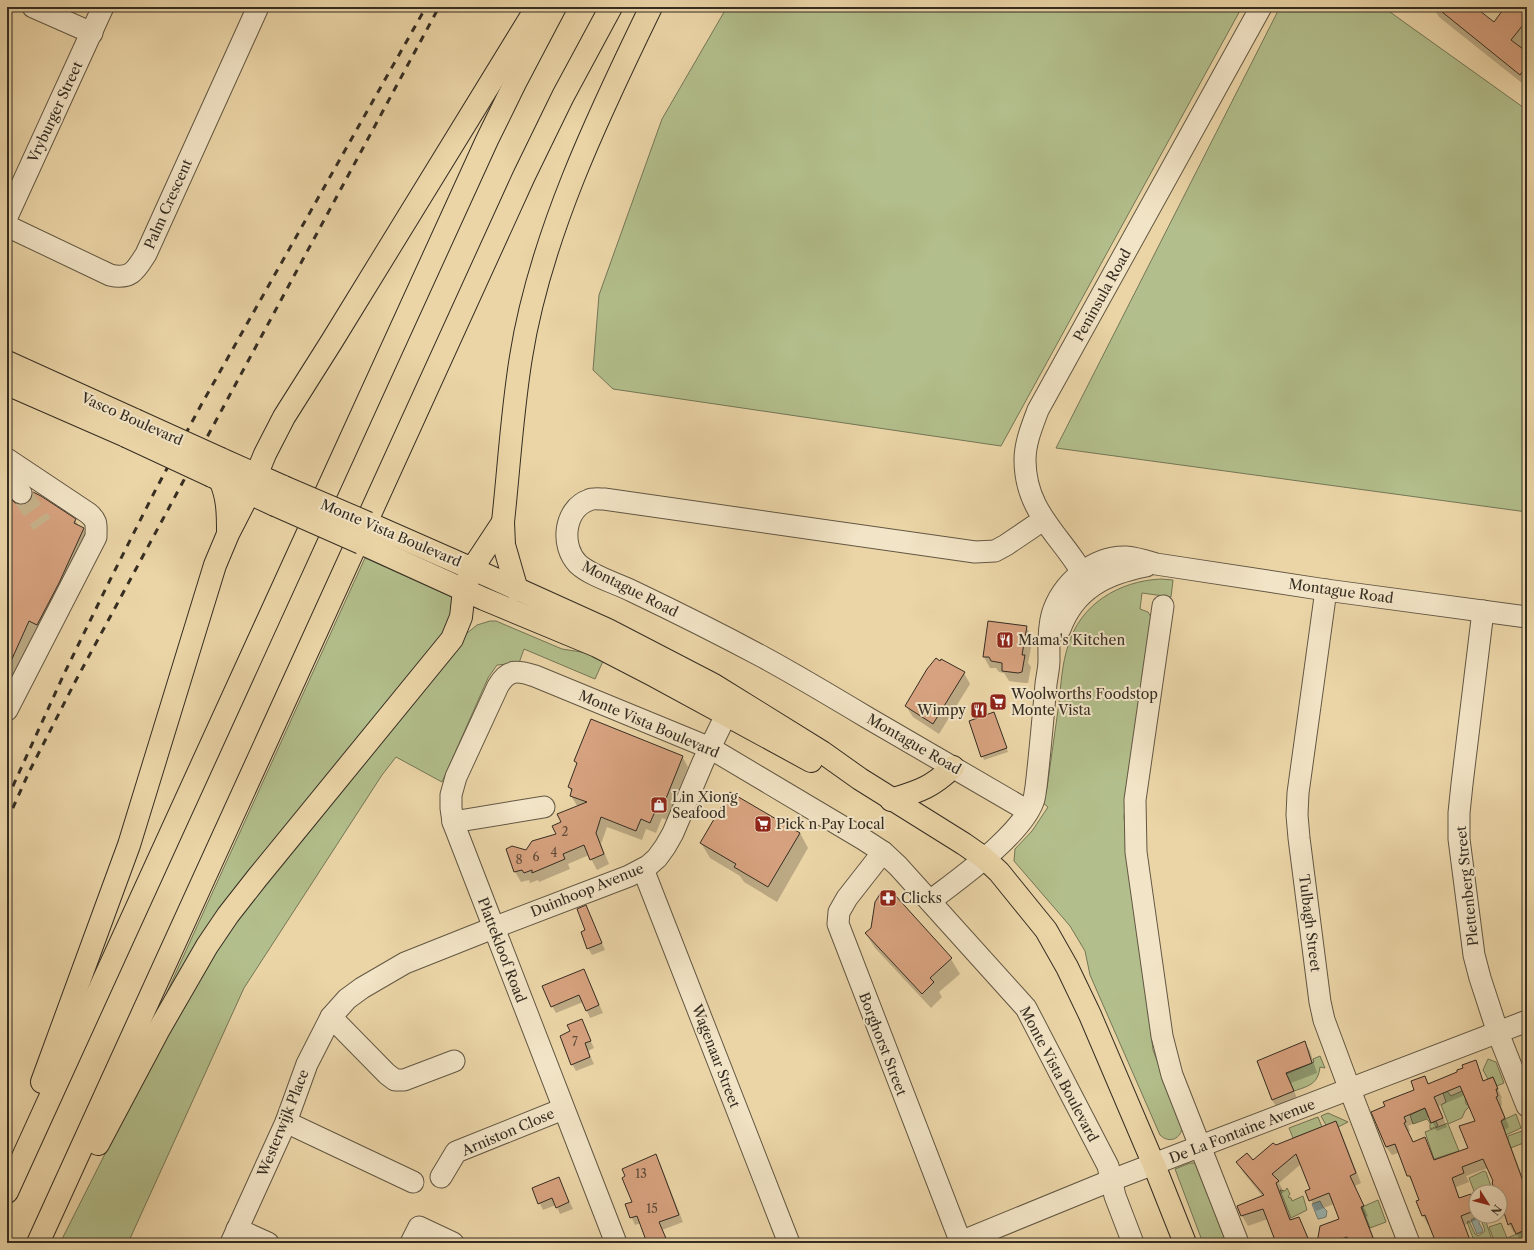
<svg xmlns="http://www.w3.org/2000/svg" width="1534" height="1250" font-family="'Libre Caslon Text',serif">
<style>
.green{fill:#b2be8b;stroke:#747656}
.water{fill:#9bb6b1;stroke:#727f78}
.shadow{fill:#0003;fill-rule:evenodd}
.building{fill:#d7a27f;stroke:#352d22;fill-rule:evenodd}
.lines{fill:none;stroke-linecap:round;stroke-linejoin:round}
.minor-tunnel{stroke:#c7b38c;stroke-width:21;stroke-dasharray:21 10;stroke-linecap:butt}
.minor-casing{stroke:#625743;stroke-width:23}
.major-casing{stroke:#352d22;stroke-width:24}
.highway-casing{stroke:#352d22;stroke-width:24}
.minor{stroke:#f2e4c6;stroke-width:21}
.major{stroke:#ebd5a7;stroke-width:22}
.highway{stroke:#ebd5a7;stroke-width:22}
.rail{stroke:#352d22;stroke-width:3;stroke-dasharray:7 7;stroke-linecap:butt}
.major-bridge-casing{stroke:#352d22;stroke-width:24;stroke-linecap:butt}
.major-bridge{stroke:#ebd5a7;stroke-width:22}
.labels{text-anchor:middle;stroke-width:4;stroke-linejoin:round;paint-order:stroke}
.number-label{font-size:12px;fill:#5e4a39}
.street-label{font-size:14px;fill:#352d22;stroke:#f2e4c6}
.poi-label{font-size:14px;fill:#352d22;stroke:#f2e4c6;text-anchor:start}
</style>
<rect width="100%" height="100%" fill="#ebd5a7"/>
<filter id="stains"><feTurbulence type="fractalNoise" baseFrequency=".005" numOctaves="4"/><feColorMatrix values="0 0 0 0 .2 0 0 0 0 .09 0 0 0 0 .02 0 0 0 .5 -.17"/></filter>
<radialGradient id="worn" r=".72"><stop offset=".6" stop-color="#630" stop-opacity="0"/><stop offset="1" stop-color="#630" stop-opacity=".3"/></radialGradient>
<g class="green">
<path d="M727 7H1242L1001 446 613 389 593 370 599 295 662 119Z"/>
<path d="M1280 7H1383L1527 110V512L1056 448Z"/>
<path d="M365 558 454 598 451 624 142 1047Z"/>
<path d="M1161 579 1173 580 1171 597 1142 593 1140 609 1148 612 1151 617 1124 817 1153 1050 1182 1126C1182 1139 1169 1144 1160 1135L1090 975 1085 951 1070 926 1014 861 1015 849 1032 831 1048 807 1043 803 1047 788C1051 760 1055 731 1059 703 1061 684 1062 664 1068 646 1080 604 1119 581 1161 579Z"/>
<path d="M490 621H496L562 649 594 654 604 659 595 679 524 649 519 663 497 665 488 678 442 782 396 757 382 775 244 988 128 1243H60L157 1051 186 1005 200 975 220 941 466 634 477 625Z"/>
<path d="M1320 1056 1325 1068 1320 1067C1318 1084 1309 1086 1294 1091L1286 1074 1312 1063 1314 1062 1313 1059Z"/>
<path d="M1488 1059 1496 1062 1504 1083 1497 1086 1493 1077 1488 1079 1483 1070Z"/>
<path d="M1464 1090 1466 1104 1470 1106 1465 1111 1462 1118 1448 1124 1459 1151 1434 1159 1425 1132 1448 1123 1441 1105 1446 1102 1443 1093 1447 1091 1451 1096Z"/>
<path d="M1425 1108 1431 1123 1436 1121 1438 1126 1430 1129V1123L1427 1119 1413 1124 1410 1115Z"/>
<path d="M1328 1113 1348 1122 1338 1127 1326 1125 1321 1116Z"/>
<path d="M1516 1114 1521 1128 1506 1135 1501 1121Z"/>
<path d="M1318 1117 1322 1127 1293 1138 1289 1128Z"/>
<path d="M1522 1131 1526 1142 1495 1154 1502 1142 1508 1139V1136Z"/>
<path d="M1190 1163H1197L1228 1243H1203L1175 1169Z"/>
<path d="M1484 1171 1486 1172 1493 1192 1474 1191 1469 1178Z"/>
<path d="M1287 1188 1290 1194 1288 1197 1291 1198 1292 1201 1303 1196 1307 1210 1291 1218 1280 1190 1285 1191Z"/>
<path d="M1378 1200 1386 1222 1370 1228 1362 1207Z"/>
<path d="M1484 1216 1493 1243H1476L1474 1238H1473L1467 1222 1469 1221 1475 1234 1478 1236 1484 1232 1485 1230 1480 1217Z"/>
<path d="M1501 1223 1507 1238 1527 1230V1243H1495L1489 1227Z"/>
</g>
<g class="water">
<path d="M1320 1201 1323 1207 1327 1211 1326 1217 1319 1219H1318L1312 1204Z"/>
<path d="M1477 1217 1479 1218V1223L1483 1230 1482 1232 1477 1234 1471 1220Z"/>
</g>
<g class="shadow">
<path d="M1433 7H1479L1477 10 1494 23 1506 7H1527V45L1523 50 1527 54V87L1439 17Z"/>
<path d="M7 496 16 505 75 520 79 526 83 528 92 543 7 703Z"/>
<path d="M1026 627 1033 638 1028 663 1031 667 1028 683H1025L1009 681 1004 673 999 672 996 668H990L984 657Z"/>
<path d="M964 673 970 684 939 734 913 717 906 706Z"/>
<path d="M994 713 1008 752 984 760 970 721Z"/>
<path d="M682 756 688 767 667 820 662 818 656 833 646 829 642 840 607 827 601 844 609 864 597 870 589 855 568 864 570 869 539 882 538 880 530 883 529 880 521 882 515 872 507 850 527 851 557 834 562 823 578 807 571 796 572 793 569 787 578 765 575 761Z"/>
<path d="M800 833 808 848 777 902 744 882 740 876 710 858 701 843Z"/>
<path d="M894 895 951 959 960 974 939 992 942 997 931 1008 875 948 866 934 872 928Z"/>
<path d="M586 907 605 950 592 955 588 948Z"/>
<path d="M584 970 603 1013 590 1018 583 1002 556 1013 552 1006Z"/>
<path d="M581 1020 594 1048 588 1051 594 1064 576 1071 572 1064 571 1032Z"/>
<path d="M1304 1042 1310 1051 1317 1073 1291 1083 1298 1101 1278 1109 1272 1100 1258 1062Z"/>
<path d="M1475 1061 1484 1082 1493 1078 1502 1098H1501L1502 1105 1501 1106 1509 1127 1505 1130 1527 1189V1243H1521L1516 1232 1514 1233 1509 1224 1500 1200V1192H1497L1495 1182 1488 1168 1466 1176 1469 1182 1456 1187 1460 1199 1471 1195 1476 1204V1216H1481V1218L1465 1225 1471 1241 1474 1239 1476 1243H1438L1430 1224 1428 1225 1423 1216 1417 1202 1420 1201 1414 1184 1409 1177 1415 1175 1398 1153 1392 1155 1386 1147 1415 1090 1425 1077 1429 1085 1458 1073ZM1465 1095 1476 1122 1469 1148 1435 1161 1425 1139 1413 1143 1408 1132 1410 1131 1408 1126 1430 1117 1437 1131 1447 1127 1439 1106Z"/>
<path d="M1336 1122 1341 1132 1361 1183 1355 1186 1368 1216 1366 1217 1374 1238 1378 1243H1318L1340 1220 1334 1204 1316 1211 1307 1191 1311 1190 1301 1164 1279 1183 1284 1192 1281 1194 1292 1221 1299 1218 1311 1243H1272L1276 1241 1268 1219 1248 1226 1242 1216 1238 1206 1263 1197 1243 1172 1237 1162 1252 1161 1275 1147Z"/>
<path d="M656 1156 660 1163 683 1222 662 1230 668 1243H649L641 1223 635 1225 626 1205 633 1202Z"/>
<path d="M558 1178 573 1209 560 1214 556 1205 543 1210 533 1188Z"/>
</g>
<g class="building">
<path d="M1436 7H1475L1494 22 1505 7H1527V20L1511 40 1527 52V66L1520 75Z"/>
<path d="M33 492 41 496 76 519 74 523 84 528 59 583 37 625 29 621 7 670V495L16 504 23 505 29 502 32 498Z"/>
<path d="M988 621 1027 626 1022 655H1025L1022 672 1018 673 1002 671V663L991 661 989 657H983Z"/>
<path d="M936 658 940 661 941 659 965 672 933 724 905 706 927 669Z"/>
<path d="M994 712 1007 748 981 757 969 721Z"/>
<path d="M591 719 683 756 661 811 656 809 650 823 641 819 636 831 601 817 596 833 604 854 590 860 584 845 563 854 565 859 532 873V870L524 873 522 870 514 872 506 849 512 846 526 850 532 841 556 834 552 826 561 822 557 814 587 802 570 796 572 789 568 787 577 763 574 761Z"/>
<path d="M730 792 800 833 768 887 734 867 736 864 700 843Z"/>
<path d="M880 894H894L952 958 930 978 934 982 922 994 865 933 871 928 875 902Z"/>
<path d="M586 905 602 943 587 949 581 932 585 930 577 909Z"/>
<path d="M584 969 599 1005 586 1011 579 995 551 1007 542 986Z"/>
<path d="M582 1019 591 1041 585 1043 590 1057 571 1065 560 1036 570 1031 567 1025Z"/>
<path d="M1305 1041 1312 1063 1286 1073 1294 1091 1272 1100 1257 1061Z"/>
<path d="M1476 1060 1483 1081 1493 1077 1498 1089H1496L1498 1096 1496 1097 1505 1118 1501 1121 1527 1192V1229L1516 1234 1511 1223 1508 1225 1500 1200V1192H1495L1492 1182 1493 1181 1483 1159 1462 1167 1464 1173 1452 1178 1459 1198 1471 1194 1476 1206V1210L1461 1216 1471 1243H1436L1425 1215 1422 1216 1416 1201 1419 1200 1410 1176H1407L1395 1144 1386 1147 1371 1112 1385 1106 1383 1102 1414 1090 1411 1081 1425 1076 1428 1084 1457 1072V1070L1463 1068 1462 1065ZM1460 1086 1475 1121 1459 1126 1468 1148 1434 1160 1425 1137 1413 1142 1404 1123 1406 1122 1404 1117 1425 1108 1431 1123 1443 1118 1434 1097Z"/>
<path d="M1336 1121 1356 1173 1350 1176 1364 1206 1361 1207 1375 1243H1349L1347 1237 1330 1243H1317L1320 1226 1339 1219 1329 1193 1309 1201 1305 1191 1310 1189 1296 1154 1272 1174 1279 1181 1276 1183 1290 1220 1299 1217 1310 1243H1276L1263 1209 1241 1216 1237 1206 1264 1195 1236 1162 1247 1153 1253 1160 1273 1143 1276 1145Z"/>
<path d="M656 1154 679 1215 659 1222 668 1243H647L637 1216 630 1218 625 1204 632 1202 622 1178 625 1176 622 1169Z"/>
<path d="M559 1177 569 1202 556 1208 552 1198 538 1204 532 1188Z"/>
</g>
<g class="lines">
<path class="minor-tunnel" d="M21 493 42 524"/>
<g class="minor-casing">
<g id="minor">
<path d="M33 7 92 33"/>
<path d="M7 217 103 7"/>
<path d="M7 226 110 275C131 280 136 270 146 254L258 7"/>
<path d="M7 459 88 513C98 521 96 525 96 537L7 710"/>
<path d="M7 474 8 477 21 493"/>
<path d="M1090 587C1085 579 1081 571 1076 563 1053 529 1025 506 1025 460 1025 443 1032 426 1038 410L1261 7"/>
<path d="M1326 590 1298 793 1297 815 1299 838 1320 1002 1324 1020 1350 1090 1409 1243"/>
<path d="M1163 606 1135 800 1136 852 1162 1036 1172 1075 1238 1243"/>
<path d="M1483 611 1462 784 1459 813V839L1474 955 1480 978 1498 1033 1527 1106"/>
<path d="M1060 629C1075 589 1105 574 1146 566"/>
<path d="M1028 811C975 780 921 749 868 718 833 697 798 676 763 657 720 634 676 612 632 591 616 583 591 576 578 564 560 546 564 509 589 500 593 498 600 499 604 499L975 552 995 551 1006 545 1043 520"/>
<path d="M453 822 544 807"/>
<path d="M883 852 847 898 839 912 838 924 961 1243"/>
<path d="M643 869 789 1243"/>
<path d="M930 901C960 878 1020 836 1033 802 1035 797 1035 792 1036 787 1040 753 1043 718 1046 684 1047 676 1049 668 1049 660 1049 644 1048 630 1052 615 1061 584 1093 556 1126 557 1137 558 1146 561 1156 564L1326 590 1527 617"/>
<path d="M331 1017 387 1074 395 1080H404L454 1061"/>
<path d="M286 1122 413 1182"/>
<path d="M441 1177 456 1152 563 1109"/>
<path d="M237 1229 268 1243"/>
<path d="M231 1243 286 1122 307 1064 331 1017 347 999 362 988 405 963 493 928 629 876 648 866 657 858 665 847 673 833 703 762 726 715 724 701 721 697"/>
<path d="M411 1243 419 1227 453 1243"/>
<path d="M616 1243 453 822 451 808V795L456 777 498 686C508 669 517 670 535 676L710 748 863 839 883 852 898 866 1026 1008 1108 1166 1115 1196 1133 1243"/>
<path d="M958 1243 1112 1180 1527 1021"/>
</g>
</g>
<g class="major-casing">
<g id="major">
<path d="M7 362 135 420"/>
<path d="M7 384 126 436"/>
<path d="M221 459 284 487"/>
<path d="M212 476 275 505"/>
<path d="M368 523 493 578 608 630 714 685 822 752 860 779 964 844 984 858 999 872 1046 930 1067 967 1090 1015 1154 1165 1185 1243"/>
<path d="M361 543 484 599 597 646 653 675 811 761"/>
<path d="M891 800C919 791 931 788 953 767"/>
</g>
</g>
<g class="highway-casing">
<g id="highway">
<path d="M220 480C228 497 228 514 228 532"/>
<path d="M517 590 504 545 503 522C509 467 512 412 521 357 540 237 598 116 651 7"/>
<path d="M42 1082 129 845 215 565 228 534 249 493 265 454 284 417 332 341 537 7"/>
<path d="M98 1144 158 1031 207 946 228 915 257 878 452 639 461 617 464 590 472 569 503 522"/>
<path d="M7 1192 487 140 515 83 555 7"/>
<path d="M38 1243 524 176 563 96 611 7"/>
</g>
</g>
<use href="#minor" class="minor"/>
<use href="#major" class="major"/>
<use href="#highway" class="highway"/>
<g class="rail">
<path d="M7 799 64 674 110 580 156 489 200 407 426 7"/>
<path d="M7 821 29 772 75 682 439 7"/>
</g>
<g class="major-bridge-casing">
<g id="major-bridge">
<path d="M135 420 221 459"/>
<path d="M126 436 212 476"/>
<path d="M284 487 368 523"/>
<path d="M275 505 361 543"/>
</g>
</g>
<use href="#major-bridge" class="major-bridge"/>
</g>
<defs>
<g id="restaurant-square" transform="scale(0.9)"><rect x="-9" y="-9" width="18" height="18" rx="4" fill="#8f2418" stroke="#f2e4c6"/><path d="M-5-6h1v4h1v-4h1v4h1v-4h1v5L-1.5 .5V6h-2V.5L-5-1ZM5-6V6H3V1.5H1.5Q1.5-4 5-6Z" fill="#fff"/></g>
<g id="supermarket-square" transform="scale(0.9)"><rect x="-9" y="-9" width="18" height="18" rx="4" fill="#8f2418" stroke="#f2e4c6"/><path d="M-6-5.5h2.5l.6 2H6L4.5 2H-2.5L-4.4-4H-6ZM-1.5 3.2a1.3 1.3 0 1 0 .1 0ZM3 3.2a1.3 1.3 0 1 0 .1 0Z" fill="#fff"/></g>
<g id="shop-square" transform="scale(0.9)"><rect x="-9" y="-9" width="18" height="18" rx="4" fill="#8f2418" stroke="#f2e4c6"/><path d="M-5-2.5h2.3a2.7 3.5 0 0 1 5.4 0H5L5.5 6h-11ZM-1.5-2.5h3a1.5 2.3 0 0 0-3 0Z" fill="#fff"/></g>
<g id="pharmacy-square" transform="scale(0.9)"><rect x="-9" y="-9" width="18" height="18" rx="4" fill="#8f2418" stroke="#f2e4c6"/><path d="M-2-6h4v4h4v4h-4v4h-4v-4h-4v-4h4Z" fill="#fff"/></g>
</defs>
<g fill-rule="evenodd">
<use href="#restaurant-square" x="1005" y="640"/>
<use href="#supermarket-square" x="998" y="702"/>
<use href="#restaurant-square" x="979" y="710"/>
<use href="#shop-square" x="659" y="805"/>
<use href="#supermarket-square" x="763" y="824"/>
<use href="#pharmacy-square" x="888" y="898"/>
</g>
<g class="labels">
<g class="number-label">
<text x="565" y="836">2</text>
<text x="554" y="857">4</text>
<text x="536" y="861">6</text>
<text x="519" y="864">8</text>
<text x="575" y="1046">7</text>
<text x="641" y="1178">13</text>
<text x="652" y="1213">15</text>
</g>
<g class="street-label">
<text transform="translate(55 112) rotate(-65)" y="5">Vryburger Street</text>
<text transform="translate(168 204) rotate(-66)" y="5">Palm Crescent</text>
<text transform="translate(1102 295) rotate(-61)" y="5">Peninsula Road</text>
<text transform="translate(132 419) rotate(24)" y="5">Vasco Boulevard</text>
<text transform="translate(391 533) rotate(23)" y="5">Monte Vista Boulevard</text>
<text transform="translate(630 589) rotate(27)" y="5">Montague Road</text>
<text transform="translate(1341 591) rotate(8)" y="5">Montague Road</text>
<text transform="translate(649 724) rotate(23)" y="5">Monte Vista Boulevard</text>
<text transform="translate(914 744) rotate(30)" y="5">Montague Road</text>
<text transform="translate(1467 886) rotate(-96)" y="5">Plettenberg Street</text>
<text transform="translate(587 890) rotate(-22)" y="5">Duinhoop Avenue</text>
<text transform="translate(1310 923) rotate(83)" y="5">Tulbagh Street</text>
<text transform="translate(502 950) rotate(69)" y="5">Plattekloof Road</text>
<text transform="translate(883 1044) rotate(69)" y="5">Borghorst Street</text>
<text transform="translate(716 1056) rotate(69)" y="5">Wagenaar Street</text>
<text transform="translate(1059 1074) rotate(62)" y="5">Monte Vista Boulevard</text>
<text transform="translate(283 1123) rotate(-68)" y="5">Westerwijk Place</text>
<text transform="translate(1242 1131) rotate(-21)" y="5">De La Fontaine Avenue</text>
<text transform="translate(508 1132) rotate(-23)" y="5">Arniston Close</text>
</g>
<g class="poi-label">
<text x="1018" y="645">Mama's Kitchen</text>
<text x="1011" y="699">Woolworths Foodstop<tspan x="1011" dy="16">Monte Vista</tspan></text>
<text x="966" y="715" text-anchor="end">Wimpy</text>
<text x="672" y="802">Lin Xiong<tspan x="672" dy="16">Seafood</tspan></text>
<text x="776" y="829">Pick n Pay Local</text>
<text x="901" y="903">Clicks</text>
</g>
</g>
<rect width="1534" height="1250" fill="none" stroke="#ebd5a7" stroke-width="24"/>
<rect x="8" y="8" width="1518" height="1234" fill="none" stroke="#352d22" stroke-width="2"/>
<rect x="12" y="12" width="1510" height="1226" fill="none" stroke="#352d22"/>
<g transform="translate(1488 1204) rotate(126)"><circle r="19" fill="#f2e4c6" stroke="#a69b84"/>
<path d="M0-3L7 15L0 10L-7 15Z" fill="#8f2418"/>
<text y="-6" font-size="11" font-weight="bold" text-anchor="middle" fill="#352d22">N</text>
</g>
<rect width="100%" height="100%" filter="url(#stains)"/>
<rect width="100%" height="100%" fill="url(#worn)"/>
</svg>
